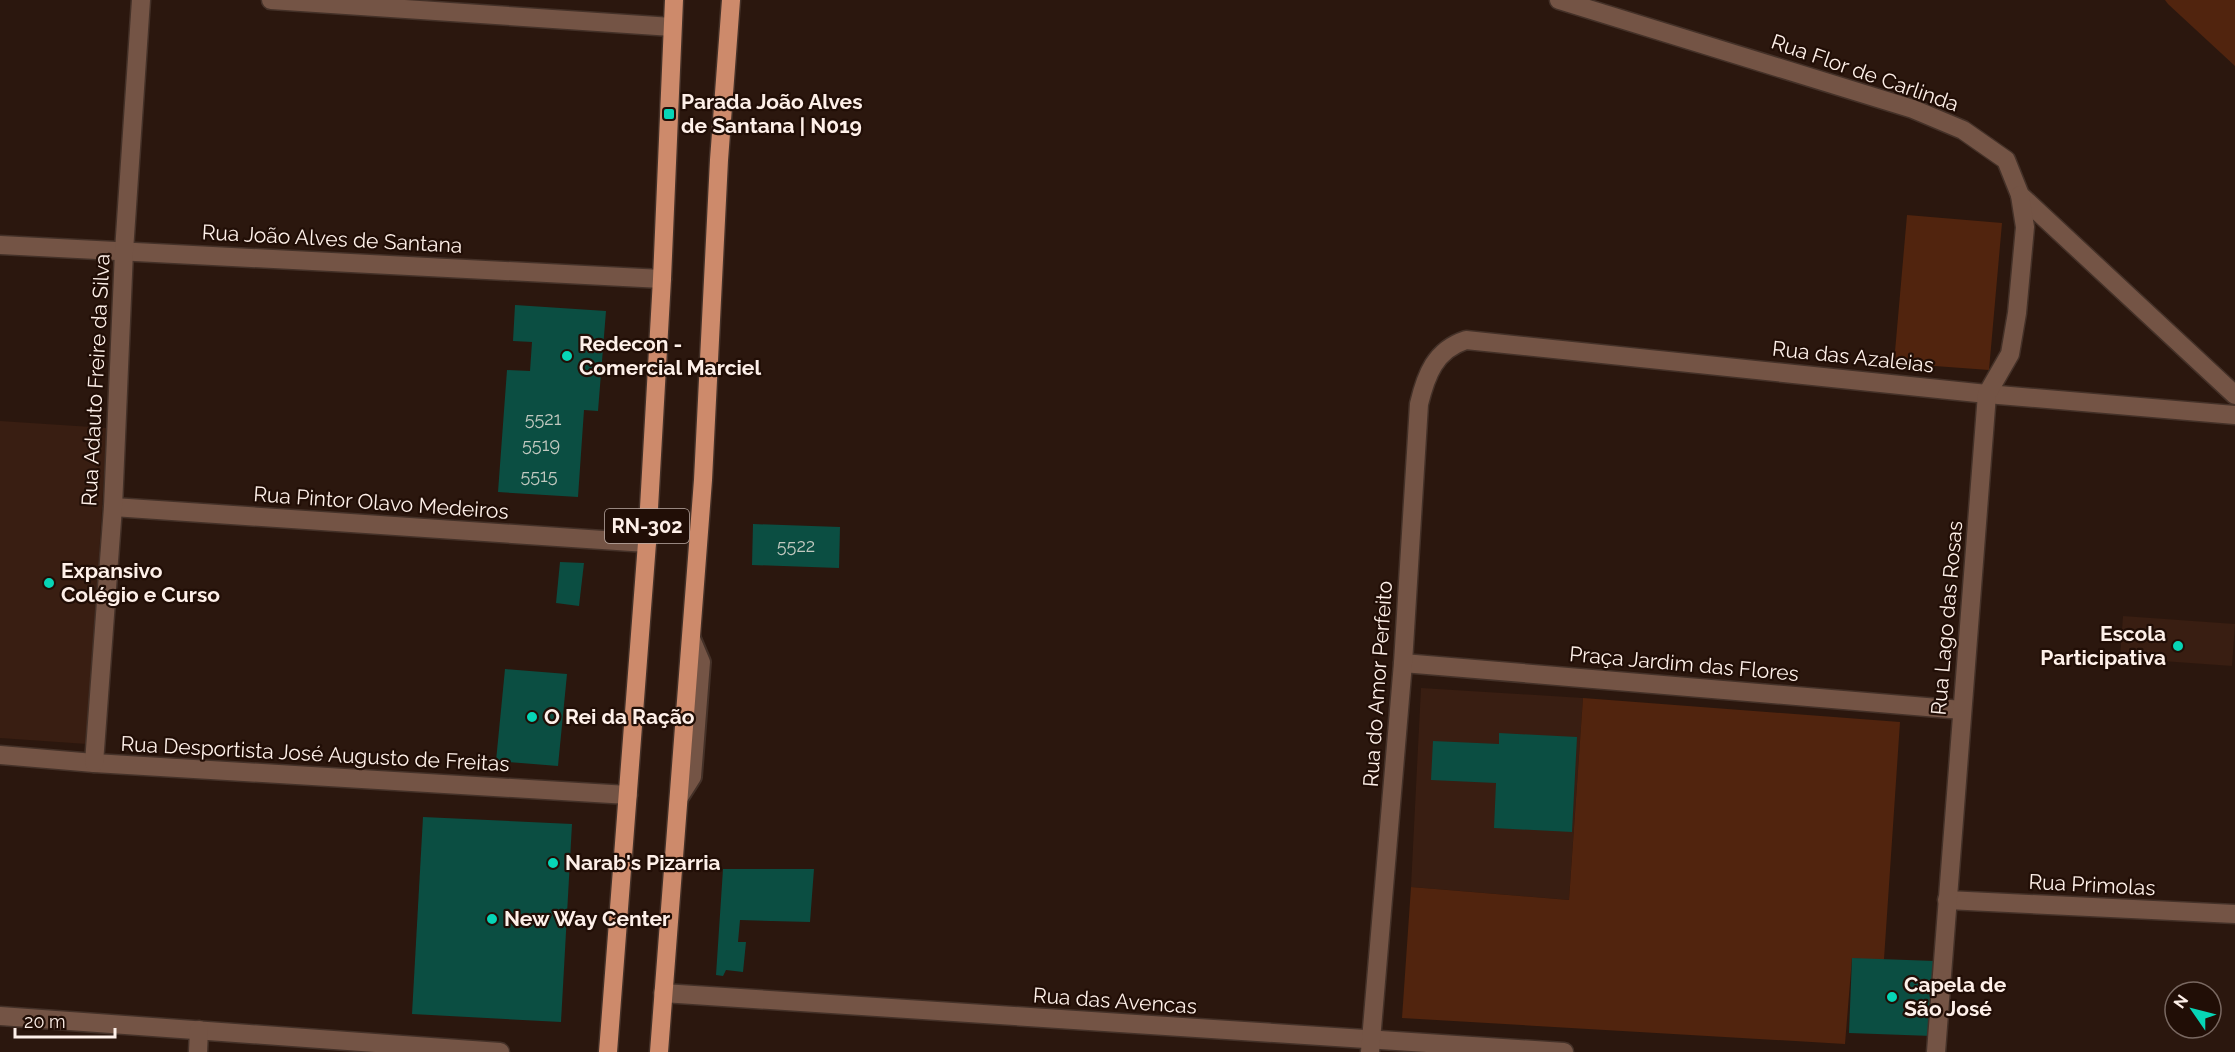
<svg xmlns="http://www.w3.org/2000/svg" width="2235" height="1052" font-family="Raleway,sans-serif">
<style>
.built{fill:#391e12}
.green{fill:#51240e}
.building{fill:#0b4e42}
.lines{fill:none;stroke-linecap:round;stroke-linejoin:round}
.lane-casing{stroke:#443128;stroke-width:20}
.street-casing{stroke:#443128;stroke-width:21}
.primary-casing{stroke:#443128;stroke-width:21}
.lane{stroke:#745445;stroke-width:16}
.street{stroke:#745445;stroke-width:18}
.primary{stroke:#cd8a6b;stroke-width:18}
.poi-dot{fill:#07d5b6;stroke:#210e06;stroke-width:2}
.labels{text-anchor:middle;stroke-width:4.5;stroke-linejoin:round;paint-order:stroke}
.number-label{font-size:18px;fill:#c1c8bf}
.shield{fill:#210e06;stroke:#bcaca5;stroke-width:1.5}
.shield-label{font-size:20px;font-weight:bold;fill:#fef0e9}
.street-label{font-size:21px;fill:#fef0e9;stroke:#210e06}
.poi-label{font-size:21px;font-weight:bold;fill:#fef0e9;stroke:#210e06;text-anchor:start}
</style>
<rect width="100%" height="100%" fill="#2b170e"/>
<g class="built">
<path d="M0 421 107 428 87 744 0 738Z"/>
<path d="M2123 616 2235 624 2232 666 2120 658Z"/>
<path d="M1421 688 1583 698 1569 900 1411 887Z"/>
</g>
<g class="green">
<path d="M2165 0H2235V66L2168 4Z"/>
<path d="M1907 215 2002 223 1989 370 1894 363Z"/>
<path d="M1583 698 1900 722 1884 959 1882 961 1852 958 1845 1044 1402 1018 1411 887 1569 900Z"/>
</g>
<g class="building">
<path d="M515 305 606 311 598 411 584 410 578 497 498 492 507 370 530 371 532 342 513 341Z"/>
<path d="M753 524 840 527 839 568 752 565Z"/>
<path d="M560 562 584 563 579 606 556 603Z"/>
<path d="M505 669 567 674 558 766 496 761Z"/>
<path d="M1499 733 1577 737 1572 832 1494 828 1496 783 1431 780 1433 741 1499 744Z"/>
<path d="M423 817 572 824 561 1022 412 1014Z"/>
<path d="M723 869H814L810 922 740 920 738 942H746L743 972 726 970 723 976 716 975Z"/>
<path d="M1852 958 1935 961 1932 1036 1849 1033Z"/>
</g>
<g class="lines">
<g class="lane-casing">
<path id="lane" d="M679 799 693 777 702 662 691 636"/>
</g>
<g class="street-casing">
<g id="street">
<path d="M271 0 672 27"/>
<path d="M1559 0 1913 109 1963 130 2006 160 2020 195 2235 395"/>
<path d="M0 245 662 279"/>
<path d="M113 507 647 543"/>
<path d="M1403 663 1962 710"/>
<path d="M0 755 94 763 628 795"/>
<path d="M94 763 113 507 124 251 141 0"/>
<path d="M1947 900 2235 914"/>
<path d="M663 993 1564 1052"/>
<path d="M0 1016 500 1052"/>
<path d="M198 1052 199 1030"/>
<path d="M1370 1052 1403 663 1419 404C1426 375 1435 350 1466 340L1987 394 2235 415"/>
<path d="M1936 1052 1987 394 2010 354 2017 313 2025 227 2020 195"/>
</g>
</g>
<g class="primary-casing">
<g id="primary">
<path d="M608 1052 647 543 662 279 674 0"/>
<path d="M659 1052 703 480 719 160 731 0"/>
</g>
</g>
<use href="#lane" class="lane"/>
<use href="#street" class="street"/>
<use href="#primary" class="primary"/>
</g>
<g class="poi-dot">
<rect x="663" y="108" width="12" height="12" rx="3"/>
<circle cx="567" cy="356" r="6"/>
<circle cx="49" cy="583" r="6"/>
<circle cx="2178" cy="646" r="6"/>
<circle cx="532" cy="717" r="6"/>
<circle cx="553" cy="863" r="6"/>
<circle cx="492" cy="919" r="6"/>
<circle cx="1892" cy="997" r="6"/>
</g>
<g class="labels">
<g class="number-label">
<text x="543" y="425">5521</text>
<text x="541" y="451">5519</text>
<text x="539" y="482">5515</text>
<text x="796" y="552">5522</text>
</g>
<rect class="shield" x="605" y="509" width="84" height="34" rx="4.5"/>
<g class="shield-label">
<text x="647" y="533">RN-302</text>
</g>
<g class="street-label">
<text transform="translate(1865 73) rotate(19)" y="7">Rua Flor de Carlinda</text>
<text transform="translate(332 239) rotate(3)" y="7">Rua João Alves de Santana</text>
<text transform="translate(1853 357) rotate(6)" y="7">Rua das Azaleias</text>
<text transform="translate(96 380) rotate(-87)" y="7">Rua Adauto Freire da Silva</text>
<text transform="translate(381 503) rotate(4)" y="7">Rua Pintor Olavo Medeiros</text>
<text transform="translate(1947 618) rotate(-85)" y="7">Rua Lago das Rosas</text>
<text transform="translate(1684 664) rotate(5)" y="7">Praça Jardim das Flores</text>
<text transform="translate(1378 684) rotate(-86)" y="7">Rua do Amor Perfeito</text>
<text transform="translate(315 754) rotate(3)" y="7">Rua Desportista José Augusto de Freitas</text>
<text transform="translate(2092 885) rotate(3)" y="7">Rua Primolas</text>
<text transform="translate(1115 1001) rotate(4)" y="7">Rua das Avencas</text>
</g>
<g class="poi-label">
<text x="681" y="109">Parada João Alves<tspan x="681" dy="24">de Santana | N019</tspan></text>
<text x="579" y="351">Redecon -<tspan x="579" dy="24">Comercial Marciel</tspan></text>
<text x="61" y="578">Expansivo<tspan x="61" dy="24">Colégio e Curso</tspan></text>
<text x="2166" y="641" text-anchor="end">Escola<tspan x="2166" dy="24">Participativa</tspan></text>
<text x="544" y="724">O Rei da Ração</text>
<text x="565" y="870">Narab's Pizarria</text>
<text x="504" y="926">New Way Center</text>
<text x="1904" y="992">Capela de<tspan x="1904" dy="24">São José</tspan></text>
</g>
</g>
<g transform="translate(2193 1010) rotate(305)"><circle r="28" fill="#210e06" stroke="#796861" stroke-width="1.5"/>
<path d="M0-4.5L10 22L0 15L-10 22Z" fill="#07d5b6"/>
<text y="-9" font-size="16" font-weight="bold" text-anchor="middle" fill="#fef0e9">N</text>
</g>
<path d="M15 1028v9h100v-9" fill="none" stroke="#fef0e9" stroke-width="3"/>
<text x="24" y="1028" font-size="18" fill="#fef0e9" stroke="#210e06" stroke-width="4.5" paint-order="stroke">20 m</text>
</svg>
